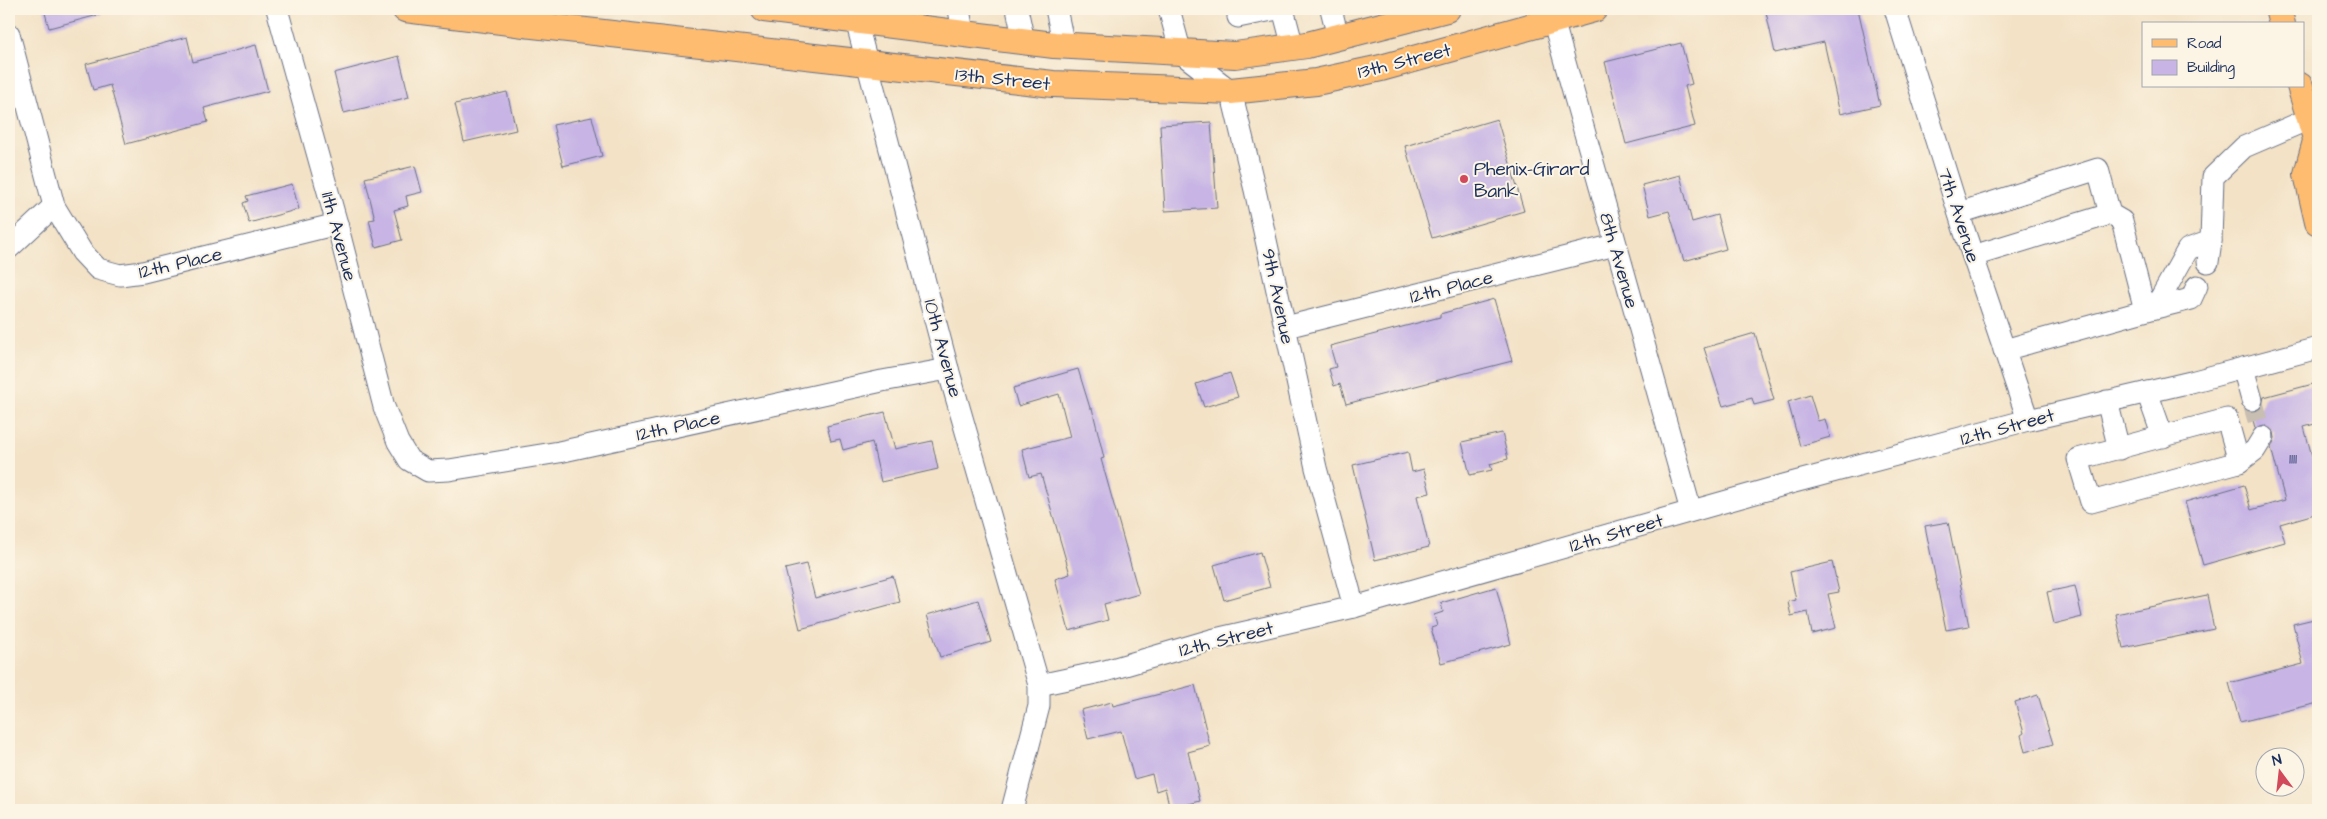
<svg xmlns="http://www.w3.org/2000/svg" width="2327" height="819" font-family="'Architects Daughter',sans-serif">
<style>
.building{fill:#c8b5e5}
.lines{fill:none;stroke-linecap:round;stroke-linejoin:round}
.minor-tunnel{stroke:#c8beb1;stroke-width:21;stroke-dasharray:21 11;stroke-linecap:butt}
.minor-casing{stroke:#676e82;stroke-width:23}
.major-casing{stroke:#676e82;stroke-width:28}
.minor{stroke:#fff;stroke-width:21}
.major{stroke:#febc70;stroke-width:26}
.poi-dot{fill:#d1495b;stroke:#fcf5e5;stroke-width:2}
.labels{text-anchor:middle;stroke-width:4;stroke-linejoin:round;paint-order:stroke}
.number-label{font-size:16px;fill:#465080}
.street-label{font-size:19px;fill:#1b2f5e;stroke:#fcf5e5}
.poi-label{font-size:19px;fill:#1b2f5e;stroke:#fcf5e5;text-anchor:start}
</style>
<rect width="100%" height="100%" fill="#fcf5e5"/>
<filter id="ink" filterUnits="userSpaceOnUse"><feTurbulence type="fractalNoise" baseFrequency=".02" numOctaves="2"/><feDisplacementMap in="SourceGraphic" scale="10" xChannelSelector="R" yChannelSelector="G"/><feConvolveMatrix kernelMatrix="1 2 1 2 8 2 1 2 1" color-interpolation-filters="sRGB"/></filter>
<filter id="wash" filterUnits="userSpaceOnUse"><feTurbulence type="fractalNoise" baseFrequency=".0096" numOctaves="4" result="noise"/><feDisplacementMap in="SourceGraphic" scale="20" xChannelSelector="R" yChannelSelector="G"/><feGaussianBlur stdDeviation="1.12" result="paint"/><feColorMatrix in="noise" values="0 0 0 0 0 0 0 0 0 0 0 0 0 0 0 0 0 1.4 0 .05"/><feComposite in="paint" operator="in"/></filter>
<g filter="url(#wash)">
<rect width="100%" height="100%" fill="#f3e2c6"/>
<g id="blocks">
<g class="building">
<path d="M44 9H101L102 14 49 28Z"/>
<path d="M1780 9H1858L1880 105 1840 114 1824 42 1775 53 1766 12Z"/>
<path d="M187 37 193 62 256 45 268 91 204 108 208 122 126 144 110 85 93 90 86 64Z"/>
<path d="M1681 43 1692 84 1685 86 1695 126 1626 144 1605 62Z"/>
<path d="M399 56 409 97 344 113 334 73Z"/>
<path d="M507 92 516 130 464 142 455 104Z"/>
<path d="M592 117 602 156 563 166 553 125Z"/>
<path d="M1497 119 1524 211 1432 238 1405 146Z"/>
<path d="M1211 122 1217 208 1165 211 1160 125Z"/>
<path d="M415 166 422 192 406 196 408 206 394 210 402 240 376 247 369 220 375 219 365 178Z"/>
<path d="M1680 175 1692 222 1717 215 1726 249 1684 261 1669 211 1650 216 1642 185Z"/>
<path d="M292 184 299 209 249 223 243 203 248 201 246 196Z"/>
<path d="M1494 299 1512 361 1346 404 1340 384 1334 386 1329 369 1336 367 1330 346 1440 317V314Z"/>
<path d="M1755 333 1774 400 1754 405 1752 398 1723 406 1704 348Z"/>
<path d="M1078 369 1090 408H1092L1104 458 1101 459 1139 594 1104 604 1108 620 1069 631 1055 579 1070 574 1041 474 1029 477 1022 449 1070 437 1059 394 1018 406 1013 388Z"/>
<path d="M1230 373 1238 397 1204 407 1196 384Z"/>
<path d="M2313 384 2318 402V423L2304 427 2318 478V513L2280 524 2285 542 2203 565 2185 502 2244 485 2251 510 2285 500 2271 448 2275 438 2274 432 2264 425 2255 428 2251 412 2261 408 2264 397Z"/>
<path d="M1810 395 1818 421 1825 419 1830 437 1800 446 1788 402Z"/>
<path d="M885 412 895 449 932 441 938 469 881 482 872 442 843 450 840 439 831 441 827 426Z"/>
<path d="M1502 433 1508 459 1490 464 1492 470 1470 475 1462 442Z"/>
<path d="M1408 452 1412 472 1424 469 1430 493 1417 496 1429 547 1375 560 1353 465Z"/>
<path d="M1948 522 1969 626 1946 630 1925 526Z"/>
<path d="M1260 552 1270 587 1224 600 1214 565Z"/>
<path d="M1832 562 1839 592 1828 594 1836 628 1812 634 1808 612 1791 616 1788 602 1796 600 1790 572Z"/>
<path d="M806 564 815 598 893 576 900 602 800 629 785 569Z"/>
<path d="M2075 586 2082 617 2054 624 2047 592Z"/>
<path d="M1496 587 1511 644 1441 663 1431 628 1437 626 1434 615 1443 612 1441 603Z"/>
<path d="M2207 595 2214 629 2123 648 2116 614Z"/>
<path d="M978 600 991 642 940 657 927 615Z"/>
<path d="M2318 618V703L2240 722 2229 683 2303 664 2293 624Z"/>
<path d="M1195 685 1210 746 1188 752 1200 801 1170 809 1165 788 1156 791 1152 774 1134 779 1121 731 1088 739 1081 710 1112 702 1113 706Z"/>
<path d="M2038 695 2053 744 2025 752 2021 735 2024 733 2015 702Z"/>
</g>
</g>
</g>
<g filter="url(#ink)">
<use href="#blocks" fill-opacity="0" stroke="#676e82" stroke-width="1"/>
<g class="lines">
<path class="minor-tunnel" d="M2252 400 2263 437"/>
<g class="minor-casing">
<g id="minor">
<path d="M277 9 337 224 384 407 398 442 409 460 428 471 449 470 559 452 882 381 948 369"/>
<path d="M853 9 948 369 1039 685V706L1012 810"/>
<path d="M959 9 963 33"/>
<path d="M1017 9 1024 41"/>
<path d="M1056 9 1064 46"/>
<path d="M1169 9 1181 53 1231 91 1255 190 1316 468 1354 607"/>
<path d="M1283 9 1293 47"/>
<path d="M1331 9 1338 37"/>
<path d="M1550 9 1691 511"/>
<path d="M1895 9 1964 230 2028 420"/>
<path d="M1238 17 1277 9"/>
<path d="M9 34 54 206 82 252 98 269 120 275 143 272 337 224"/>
<path d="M1959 213 2098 169 2110 214 2122 221 2145 310"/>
<path d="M9 248 54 206"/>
<path d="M1973 256 2110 214"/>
<path d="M2208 262 2211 241"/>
<path d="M2155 308 2191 299 2197 286"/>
<path d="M1286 327 1615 245"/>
<path d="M2004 350 2155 308 2188 249 2211 241 2213 177 2244 147 2309 119"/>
<path d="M2243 368 2252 400"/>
<path d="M2147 392 2163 437"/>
<path d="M2107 401 2119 449"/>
<path d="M2227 419 2239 462 2091 502 2078 459Z"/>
<path d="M2239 462 2255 450 2263 437"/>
<path d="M1039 685 1105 671 1211 640 1354 607 1787 484 2028 420 2191 382 2318 348"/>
</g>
</g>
<g class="major-casing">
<g id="major">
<path d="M405 9 524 24 1053 84 1231 91 1316 82 1381 68 1594 9"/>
<path d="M764 9 1054 45 1235 55 1307 45 1447 9"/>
<path d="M2278 9 2282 24"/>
<path d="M2300 86 2318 145"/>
<path d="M2316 141 2307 174 2318 222"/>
</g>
</g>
<use href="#minor" class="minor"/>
<use href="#major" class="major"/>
</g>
</g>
<circle class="poi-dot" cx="1464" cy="179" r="5"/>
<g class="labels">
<g class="number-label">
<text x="2293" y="464">1111</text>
</g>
<g class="street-label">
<text transform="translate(1404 60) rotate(-14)" y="7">13th Street</text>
<text transform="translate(1003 78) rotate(6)" y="7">13th Street</text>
<text transform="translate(1960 215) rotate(72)" y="7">7th Avenue</text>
<text transform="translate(340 236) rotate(75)" y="7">11th Avenue</text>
<text transform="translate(1620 260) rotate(74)" y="7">8th Avenue</text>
<text transform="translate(180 262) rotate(-13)" y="7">12th Place</text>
<text transform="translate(1451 286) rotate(-14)" y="7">12th Place</text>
<text transform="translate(1279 296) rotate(78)" y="7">9th Avenue</text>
<text transform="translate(944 348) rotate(75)" y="7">10th Avenue</text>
<text transform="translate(678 425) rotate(-12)" y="7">12th Place</text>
<text transform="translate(2007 426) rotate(-15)" y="7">12th Street</text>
<text transform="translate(1616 532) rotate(-16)" y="7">12th Street</text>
<text transform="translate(1226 638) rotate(-14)" y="7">12th Street</text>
</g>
<g class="poi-label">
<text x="1474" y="175">Phenix-Girard<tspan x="1474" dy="22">Bank</tspan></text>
</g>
</g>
<rect width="2327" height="819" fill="none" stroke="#fcf5e5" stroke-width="30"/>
<rect x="2142" y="22" width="162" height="65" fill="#fcf5e5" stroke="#a2a6af"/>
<rect x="2152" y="39" width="25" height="8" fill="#febc70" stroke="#a2a6af"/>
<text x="2187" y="48" font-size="15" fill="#1b2f5e">Road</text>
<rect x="2152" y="60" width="25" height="15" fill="#c8b5e5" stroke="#a2a6af"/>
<text x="2187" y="72" font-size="15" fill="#1b2f5e">Building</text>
<g transform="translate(2280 772) rotate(345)"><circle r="24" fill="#fcf5e5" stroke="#a2a6af"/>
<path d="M0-4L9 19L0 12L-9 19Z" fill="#d1495b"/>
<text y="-8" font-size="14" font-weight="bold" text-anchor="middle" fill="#1b2f5e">N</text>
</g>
</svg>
